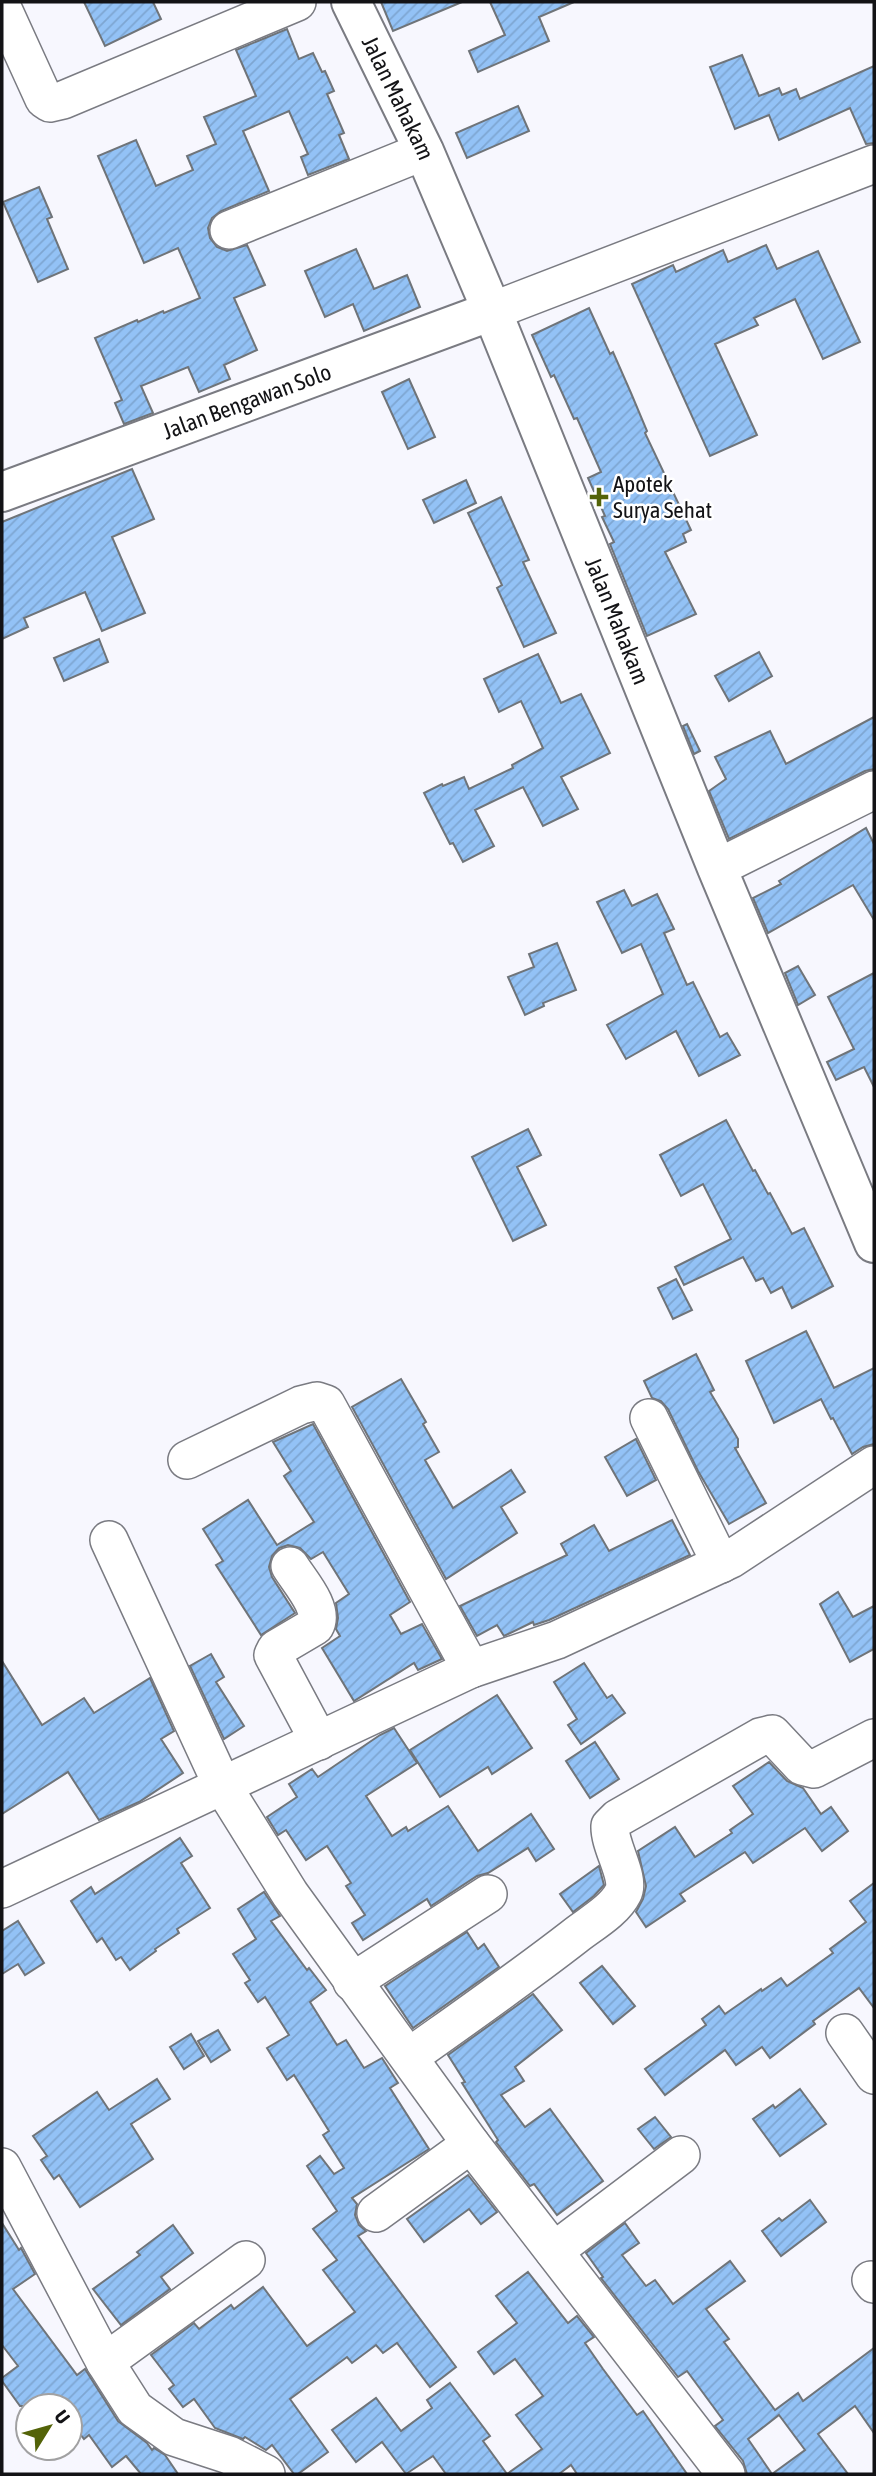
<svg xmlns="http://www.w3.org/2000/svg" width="876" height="2476" font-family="'Asap Condensed',sans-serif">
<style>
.building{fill:url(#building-hatch);stroke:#6f7479;stroke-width:2;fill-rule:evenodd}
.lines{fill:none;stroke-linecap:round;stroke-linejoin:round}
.minor-casing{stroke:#7a7b82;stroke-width:40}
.major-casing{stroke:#7a7b82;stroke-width:42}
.minor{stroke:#fff;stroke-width:37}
.major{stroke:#fff;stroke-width:38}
.poi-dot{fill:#536308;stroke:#fff;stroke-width:2.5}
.labels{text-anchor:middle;stroke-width:5;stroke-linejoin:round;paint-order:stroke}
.street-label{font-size:23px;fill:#131316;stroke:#fff}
.poi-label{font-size:23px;fill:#131316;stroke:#fff;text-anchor:start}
</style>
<defs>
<pattern id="building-hatch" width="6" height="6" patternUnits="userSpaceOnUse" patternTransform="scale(1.75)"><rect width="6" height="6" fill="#93c2f6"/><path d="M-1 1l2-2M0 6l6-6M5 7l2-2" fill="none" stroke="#7ea6d2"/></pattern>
</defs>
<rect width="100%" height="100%" fill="#f7f7fe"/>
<g class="building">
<path d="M84 2H153L161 19 105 46Z"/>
<path d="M381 2H462L393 31Z"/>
<path d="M490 2H574L539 17 549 41 478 72 469 51 505 35Z"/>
<path d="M287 29 299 59 313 53 322 72 325 71 334 91 327 94 344 133 339 135 349 159 308 175 301 157 308 154 289 111 243 131 269 191 221 211 212 218 208 228 210 238 217 247 227 251 247 245 265 285 234 298 257 350 224 365 230 379 199 392 188 367 141 386 153 413 124 424 115 403 122 400 95 338 137 320 138 322 163 311 164 313 200 298 178 248 144 263 98 156 136 140 156 186 193 170 187 156 216 144 204 117 256 96 236 50Z"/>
<path d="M742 55 759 96 779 88 782 95 796 89 800 99 874 66V143L866 144 850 108 779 140 769 115 735 129 710 67Z"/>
<path d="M518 106 529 131 467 158 456 133Z"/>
<path d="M39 187 52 217 47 219 68 269 38 282 3 202Z"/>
<path d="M766 245 777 269 818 251 860 342 823 359 795 299 754 318 758 325 715 344 757 435 710 456 632 284 673 265 676 272 723 250 728 262Z"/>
<path d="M356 249 374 289 407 275 420 307 364 331 353 304 325 317 305 271Z"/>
<path d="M589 308 610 354 613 352 631 393 647 431 645 433 691 530 683 534 686 542 665 552 696 614 647 636 610 544 614 542 602 517 605 516 588 478 601 472 577 418 574 419 554 375 551 377 532 335Z"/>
<path d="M409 379 435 437 408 449 382 392Z"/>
<path d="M132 469 154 519 112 537 145 613 102 631 85 592 24 618 28 627 2 639V522Z"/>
<path d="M466 480 476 503 434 523 423 500Z"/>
<path d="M501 497 529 560 523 562 556 633 524 647 497 588 502 585 468 513Z"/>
<path d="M99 639 108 662 64 681 54 658Z"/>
<path d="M759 652 772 676 729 701 715 676Z"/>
<path d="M538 654 561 703 581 694 610 753 561 777 578 809 543 826 523 787 475 810 494 846 463 862 453 843 450 844 424 793 442 784 443 786 464 777 469 789 513 768 512 765 543 748 521 701 499 712 484 679Z"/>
<path d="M874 717V769L865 771 729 839 709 791 726 779 715 757 770 731 786 764Z"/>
<path d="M687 724 700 751 694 754 683 726Z"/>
<path d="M866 828 874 844V920L853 885 768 933 753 898 781 884 779 881Z"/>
<path d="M624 890 632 906 657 894 674 929 664 933 687 985 693 982 720 1037 727 1033 740 1055 699 1076 676 1031 626 1059 607 1025 663 994 641 944 622 953 597 902Z"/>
<path d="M557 943 576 990 543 1003 544 1006 525 1015 508 977 534 967 529 954Z"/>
<path d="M798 966 815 995 798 1005 785 973Z"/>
<path d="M874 973V1087L864 1067 836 1080 827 1062 854 1049 828 997Z"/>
<path d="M726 1120 753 1171 755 1170 768 1194 770 1193 792 1234 804 1228 833 1286 792 1308 782 1287 771 1293 763 1278 756 1281 743 1257 684 1285 675 1267 731 1239 703 1184 681 1196 660 1155Z"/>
<path d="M528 1129 541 1155 517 1167 546 1225 513 1241 472 1157Z"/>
<path d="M676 1279 692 1310 673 1319 658 1288Z"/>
<path d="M806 1331 834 1388 874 1368V1444L863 1447 852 1454 833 1418 831 1419 821 1399 774 1423 746 1361Z"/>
<path d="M696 1354 714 1390 710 1392 738 1439V1447L735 1448 766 1503 729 1524 698 1471 668 1409 661 1401 652 1398 644 1381Z"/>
<path d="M401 1379 426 1422 423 1424 439 1452 425 1460 453 1508 511 1470 525 1492 501 1507 517 1533 446 1579 352 1407Z"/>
<path d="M313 1424 410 1602 390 1615 401 1634 422 1624 442 1659 418 1670 414 1663 354 1701 322 1648 340 1636 336 1629 338 1618 336 1603 349 1594 323 1552 311 1559 300 1548 288 1545 279 1548 272 1556 269 1567 272 1577 295 1613 261 1635 216 1565 223 1561 203 1529 248 1500 277 1545 314 1522 284 1476 291 1471 273 1442Z"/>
<path d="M636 1439 656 1480 627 1496 605 1457Z"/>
<path d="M672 1520 690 1555 549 1620 534 1625 533 1622 504 1636 497 1625 477 1636 460 1606 567 1555 561 1544 594 1525 609 1551Z"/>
<path d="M838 1592 853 1617 874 1606V1649L850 1662 820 1604Z"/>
<path d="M211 1654 224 1677 216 1682 244 1726 224 1739 190 1666Z"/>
<path d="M2 1661 42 1725 84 1698 94 1713 150 1678 174 1731 161 1739 183 1773 139 1802 99 1820 68 1772 2 1814Z"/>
<path d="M584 1663 607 1698 612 1695 625 1713 581 1744 568 1725 577 1719 554 1682Z"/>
<path d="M497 1695 532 1748 492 1774 488 1767 440 1797 410 1750Z"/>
<path d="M394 1728 417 1763 366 1796 392 1836 406 1827 408 1831 448 1806 478 1851 531 1814 554 1849 536 1861 528 1848 488 1873 477 1876 431 1906 427 1899 363 1940 352 1923 365 1915 346 1886 351 1883 327 1846 306 1860 286 1830 278 1835 267 1817 297 1797 289 1784 312 1769 318 1777 380 1735Z"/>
<path d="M595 1742 619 1779 590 1798 566 1761Z"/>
<path d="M769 1762 787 1781 803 1788 821 1814 831 1807 848 1831 822 1851 805 1828 753 1863 745 1852 680 1894 685 1901 646 1927 636 1912 643 1899 646 1886 638 1851 675 1827 695 1857 732 1833 730 1830 753 1814 733 1786Z"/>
<path d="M180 1838 192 1856 181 1863 210 1908 177 1929 179 1933 155 1949 156 1951 130 1970 121 1957 116 1960 102 1938 97 1942 71 1901 91 1887 95 1894Z"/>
<path d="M599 1866 604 1885 594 1896 573 1912 560 1894Z"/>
<path d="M874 1883V2008L859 1988 813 2021 815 2024 770 2058 762 2047 736 2065 725 2050 665 2095 645 2069 706 2025 702 2019 719 2006 725 2014 761 1989 762 1991 781 1978 787 1986 833 1953 830 1949 866 1922 850 1901Z"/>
<path d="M264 1892 280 1916 271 1921 307 1970 309 1968 326 1990 310 2002 337 2045 346 2040 364 2068 382 2058 398 2083 390 2088 429 2149 352 2198 357 2204 355 2215 359 2225 366 2231 358 2236 456 2367 430 2387 397 2343 383 2353 376 2345 352 2363 347 2357 290 2399 328 2452 298 2474H294L272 2445 266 2450 245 2437 243 2439 215 2428 194 2399 183 2407 169 2389 174 2385 151 2355 194 2323 199 2329 231 2305 234 2309 263 2287 307 2346 355 2312 323 2270 337 2260 313 2229 337 2211 307 2166 320 2156 334 2174 344 2168 323 2135 329 2131 294 2075 287 2080 267 2048 289 2035 265 1997 258 2002 245 1983 250 1980 233 1954 256 1939 238 1909Z"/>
<path d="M18 1921 44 1963 25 1975 18 1964 2 1974V1931Z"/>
<path d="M467 1932 478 1949 484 1944 499 1967 413 2028 385 1986Z"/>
<path d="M602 1966 635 2006 613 2024 580 1983Z"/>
<path d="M533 1994 562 2030 515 2067 524 2081 501 2095 525 2127 550 2109 603 2181 557 2215 534 2184 530 2186 496 2142 498 2140 462 2083 465 2082 448 2055Z"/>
<path d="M218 2030 230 2050 211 2062 198 2041Z"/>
<path d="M191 2034 204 2056 184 2069 170 2047Z"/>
<path d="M157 2079 170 2099 131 2124 153 2159 80 2207 59 2175 54 2179 41 2160 47 2156 33 2136 97 2092 109 2110Z"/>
<path d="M800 2089 826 2124 780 2156 753 2119 773 2105 775 2108Z"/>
<path d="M655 2117 671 2137 654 2149 638 2129Z"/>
<path d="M468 2175 497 2212 481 2224 469 2209 424 2242 407 2219Z"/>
<path d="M810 2200 826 2222 781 2256 762 2231 779 2218 782 2221Z"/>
<path d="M2 2223 19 2250 21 2248 35 2274 13 2289 77 2375 85 2369 118 2421 147 2443 152 2450 154 2448 165 2455 178 2474H141L126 2456 112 2467 89 2435 84 2439 70 2421V2406H20L2 2381V2378L18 2366 2 2345Z"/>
<path d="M625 2223 639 2243 622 2255 646 2286 655 2280 673 2304 730 2261 745 2281 706 2309 729 2339 724 2342 775 2410 798 2393 803 2401 874 2348V2433L855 2406 818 2434 848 2474H747L743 2461 715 2426 723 2420 687 2371 678 2377 601 2278 603 2277 586 2253ZM779 2415 805 2450 772 2474 748 2439Z"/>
<path d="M173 2225 193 2253 161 2277 170 2289 121 2325 93 2289 140 2255 137 2252Z"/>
<path d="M528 2272 568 2323 577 2316 594 2337 585 2343 603 2369 637 2415 643 2411 687 2474H577L571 2465 559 2474H507L542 2449 516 2415 543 2396 515 2359 494 2374 478 2352 517 2323 496 2296Z"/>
<path d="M450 2383 490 2436 483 2441 507 2474H446L433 2456 406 2474 382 2442 356 2462 332 2430 376 2398 401 2431 432 2408 427 2400Z"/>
</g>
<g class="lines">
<g class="minor-casing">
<g id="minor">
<path d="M2 7 44 99 50 103 63 100 297 2"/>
<path d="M229 230 424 151"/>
<path d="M492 311 874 164"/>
<path d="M717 868 874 790"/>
<path d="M649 1418 721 1564"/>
<path d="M187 1460 301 1405 317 1401 326 1404 471 1669"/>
<path d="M109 1540 222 1785 290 1894 471 2144 726 2474"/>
<path d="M290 1566C299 1581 325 1609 315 1626L276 1649 273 1655 319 1741"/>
<path d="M2 1889 471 1669 557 1640 731 1559 874 1465"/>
<path d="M352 1982 488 1894"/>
<path d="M845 2033 874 2075"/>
<path d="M409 2057C465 2017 521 1978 575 1936 590 1924 614 1911 623 1893 631 1878 609 1846 610 1826L618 1818 760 1737 772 1734 802 1766 814 1769 874 1738"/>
<path d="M2 2167 105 2362 135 2409 174 2437 229 2455 266 2474"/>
<path d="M376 2213 471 2144"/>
<path d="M554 2251 681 2155"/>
<path d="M871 2280 874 2284"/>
<path d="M105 2362 246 2260"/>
</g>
</g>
<g class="major-casing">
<g id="major">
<path id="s1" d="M351 2 424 151 492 311 717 868 874 1243"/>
<path id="s2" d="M2 492 492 311"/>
</g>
</g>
<use href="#minor" class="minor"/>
<use href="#major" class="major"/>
</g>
<path class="poi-dot" d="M595.5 486.5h7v7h7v7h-7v7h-7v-7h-7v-7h7z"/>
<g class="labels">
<g class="street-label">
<text dy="8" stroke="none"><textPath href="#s1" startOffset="107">Jalan Mahakam</textPath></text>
<text dy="8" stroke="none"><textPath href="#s2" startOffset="261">Jalan Bengawan Solo</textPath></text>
<text dy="8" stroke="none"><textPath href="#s1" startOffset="674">Jalan Mahakam</textPath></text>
</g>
<g class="poi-label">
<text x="613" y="492">Apotek<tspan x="613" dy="26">Surya Sehat</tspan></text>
</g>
</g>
<rect width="876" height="2476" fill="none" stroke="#131316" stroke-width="7"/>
<g transform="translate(49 2427) rotate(53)"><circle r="33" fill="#ffffff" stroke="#a1a1a2" stroke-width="2"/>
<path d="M0-5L12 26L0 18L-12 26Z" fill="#536308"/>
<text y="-10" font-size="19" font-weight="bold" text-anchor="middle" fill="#131316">U</text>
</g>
</svg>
